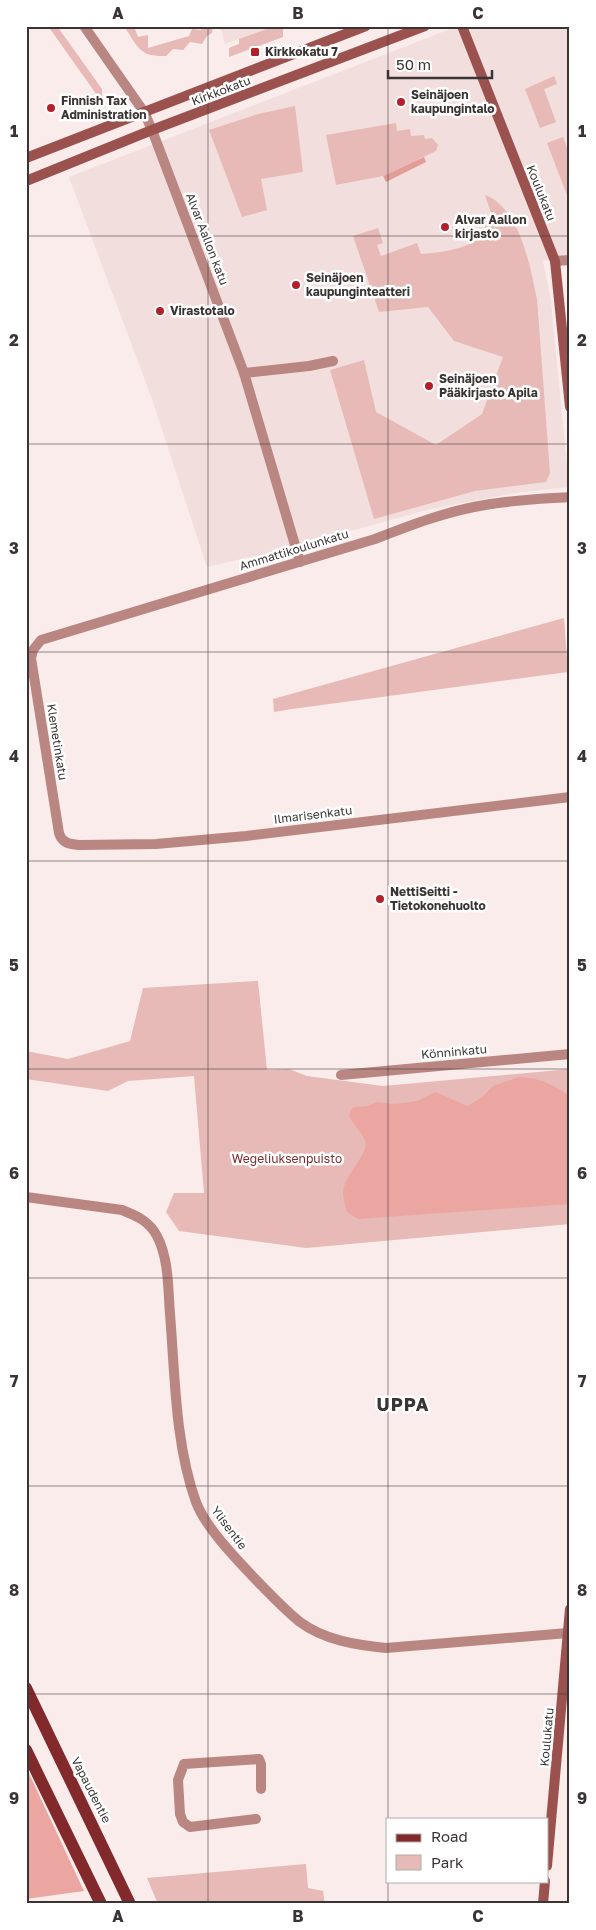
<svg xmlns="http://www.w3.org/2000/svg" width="596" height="1930" font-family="'Golos Text',sans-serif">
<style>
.built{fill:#f2dedc}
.green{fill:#e7bab7}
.forest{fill:#eca6a2}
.water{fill:#e39d99}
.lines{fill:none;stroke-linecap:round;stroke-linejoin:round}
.street{stroke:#ba8682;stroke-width:10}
.secondary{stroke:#9b524f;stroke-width:10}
.primary{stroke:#82292b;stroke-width:12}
.grid{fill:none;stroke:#3a3534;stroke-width:1;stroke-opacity:0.55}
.poi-dot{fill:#b2202c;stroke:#fff;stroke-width:2}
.labels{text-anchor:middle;stroke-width:5;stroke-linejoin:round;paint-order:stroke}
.poi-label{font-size:12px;font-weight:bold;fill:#3a3534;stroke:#fff;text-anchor:start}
.street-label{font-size:12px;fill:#3a3534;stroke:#fff}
.park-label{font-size:12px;fill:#7d2b2b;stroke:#fff}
.district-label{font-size:18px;font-weight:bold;letter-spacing:1px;fill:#3a3534;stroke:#fff}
.neatline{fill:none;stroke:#3a3534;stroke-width:2}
.grid-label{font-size:16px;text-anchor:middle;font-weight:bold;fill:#3a3534}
</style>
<rect width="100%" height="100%" fill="#f9eceb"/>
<g class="built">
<path d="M220 26H275L225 44Z"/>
<path d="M458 26H570V257L543 261 551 301 569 487 516 493 430 509 286 549 207 567 152 399 69 177Z"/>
</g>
<g class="green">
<path d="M48 26H57L102 89V96L99 98Z"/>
<path d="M124 26H134L138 37 148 35V48L189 36 192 29 201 30 202 26 213 27 212 33 207 36 202 44 190 42 183 50 173 49 166 56C139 57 138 47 124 26Z"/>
<path d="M275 26H283V37L229 57V48L239 44V39Z"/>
<path d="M554 76 557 84 544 89 556 122 540 128 525 89Z"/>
<path d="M295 106 303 172 261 179 267 210 242 217 209 130 258 114Z"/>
<path d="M396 123 397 131 410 129 411 136 424 135 425 139 432 138 438 145 436 151 383 176 336 185 326 135Z"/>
<path d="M563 137 570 156V203L547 143Z"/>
<path d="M485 195C520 208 530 266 537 299L550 473 546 482 475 491 374 519 330 370 364 360 376 412 436 445 482 414 503 357 454 341 428 307 379 312 353 236 378 228 383 243 377 245 381 256 417 243 421 254C444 252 469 249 487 233L483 220 492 216Z"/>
<path d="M564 618 568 672 292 709 274 712 273 699Z"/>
<path d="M258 981 267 1070 289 1069 307 1076 383 1086 570 1069V1224L306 1248 179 1231 166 1212 174 1193H204L194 1076 128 1081 108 1091 26 1079V1051L68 1059 130 1041 143 988Z"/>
<path d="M306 1864 308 1888 323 1891 325 1904H158L147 1878Z"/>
</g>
<g class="forest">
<path d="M519 1077C543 1079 550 1083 570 1096V1204L358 1219 347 1212C346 1207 343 1199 343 1193 343 1176 370 1153 365 1141 362 1131 352 1125 349 1115L353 1107 368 1106 377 1102 395 1104 417 1101 435 1092C447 1096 456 1102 468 1106L482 1097 493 1086Z"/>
<path d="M26 1767 84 1891 26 1899Z"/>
</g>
<path class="water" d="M424 157 426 162 386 182 383 176Z"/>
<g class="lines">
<g class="street">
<path d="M84 26 144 112 152 130 244 373 300 562"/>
<path d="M555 261 570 260"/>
<path d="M244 373 309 366 333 361"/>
<path d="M570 497C541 499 513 500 485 505 447 511 411 525 375 539L41 640 33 650 31 658 59 833C62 843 69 844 79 845L156 844 246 836 570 797"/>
<path d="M341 1075 570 1054"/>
<path d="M26 1197 122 1210C137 1216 149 1221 157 1236 169 1259 168 1289 170 1314 175 1375 175 1444 196 1502 206 1529 241 1564 261 1585 273 1597 286 1611 300 1622 324 1640 356 1645 386 1648L568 1633"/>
<path d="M256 1819 190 1827 183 1822 180 1814 178 1780 184 1764 259 1759 261 1764V1789"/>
</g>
<g class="secondary">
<path d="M462 26 555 261 570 407"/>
<path d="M26 158 366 26"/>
<path d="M26 181 152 130 425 26"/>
<path d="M547 1866 570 1609"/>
<path d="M543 1904 545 1881"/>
</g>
<g class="primary">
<path d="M26 1688 130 1904"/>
<path d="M26 1750 101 1904"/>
</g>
</g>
<path class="grid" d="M208 26V1904M388 26V1819M26 236H570M26 444H570M26 652H570M26 861H570M26 1069H570M26 1278H570M26 1486H570M26 1694H570M388 1881V1904"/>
<g class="poi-dot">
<rect x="250" y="47" width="10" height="10" rx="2.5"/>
<circle cx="401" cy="102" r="5"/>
<circle cx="51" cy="108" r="5"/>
<circle cx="445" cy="227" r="5"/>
<circle cx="296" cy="285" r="5"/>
<circle cx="160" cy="311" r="5"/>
<circle cx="429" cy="386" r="5"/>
<circle cx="380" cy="899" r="5"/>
</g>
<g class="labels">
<g class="poi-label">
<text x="265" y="56">Kirkkokatu 7</text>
<text x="411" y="99">Seinäjoen<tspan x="411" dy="14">kaupungintalo</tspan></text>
<text x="61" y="105">Finnish Tax<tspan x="61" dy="14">Administration</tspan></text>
<text x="455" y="224">Alvar Aallon<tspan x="455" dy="14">kirjasto</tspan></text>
<text x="306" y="282">Seinäjoen<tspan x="306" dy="14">kaupunginteatteri</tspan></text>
<text x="170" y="315">Virastotalo</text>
<text x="439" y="383">Seinäjoen<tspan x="439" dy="14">Pääkirjasto Apila</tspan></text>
<text x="390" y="896">NettiSeitti -<tspan x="390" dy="14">Tietokonehuolto</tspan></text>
</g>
<g class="street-label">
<text transform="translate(221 91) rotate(-21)" y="4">Kirkkokatu</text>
<text transform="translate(541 193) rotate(68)" y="4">Koulukatu</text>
<text transform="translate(207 239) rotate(69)" y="4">Alvar Aallon katu</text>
<text transform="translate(294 550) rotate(-17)" y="4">Ammattikoulunkatu</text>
<text transform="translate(57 742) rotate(81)" y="4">Klemetinkatu</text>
<text transform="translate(313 815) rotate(-7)" y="4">Ilmarisenkatu</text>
<text transform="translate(454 1052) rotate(-5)" y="4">Könninkatu</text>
<text transform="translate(229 1528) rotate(53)" y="4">Ylisentie</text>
<text transform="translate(547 1737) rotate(-85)" y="4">Koulukatu</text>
<text transform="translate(91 1790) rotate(63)" y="4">Vapaudentie</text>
</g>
<g class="park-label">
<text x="287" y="1163">Wegeliuksenpuisto</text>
</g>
<g class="district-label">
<text x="403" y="1411">UPPA</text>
</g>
</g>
<rect width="596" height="1930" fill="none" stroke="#ffffff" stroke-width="55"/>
<rect x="386" y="1818" width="162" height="65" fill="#ffffff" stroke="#b0aeae"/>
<rect x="396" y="1834" width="25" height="8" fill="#82292b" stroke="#b0aeae"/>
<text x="431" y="1842" font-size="15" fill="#3a3534">Road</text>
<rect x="396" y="1855" width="25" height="15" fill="#e7bab7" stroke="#b0aeae"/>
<text x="431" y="1868" font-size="15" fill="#3a3534">Park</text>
<path d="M388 70v8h104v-8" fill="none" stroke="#3a3534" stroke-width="2.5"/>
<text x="396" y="70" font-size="15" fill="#3a3534" stroke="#ffffff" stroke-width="4" paint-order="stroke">50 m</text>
<rect x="28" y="28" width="540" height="1874" class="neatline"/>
<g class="grid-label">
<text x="118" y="19">A</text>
<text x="298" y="19">B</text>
<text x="478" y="19">C</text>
<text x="14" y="137">1</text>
<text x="582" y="137">1</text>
<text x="14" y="346">2</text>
<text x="582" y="346">2</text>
<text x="14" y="554">3</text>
<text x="582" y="554">3</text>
<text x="14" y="762">4</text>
<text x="582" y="762">4</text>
<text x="14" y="971">5</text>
<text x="582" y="971">5</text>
<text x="14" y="1179">6</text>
<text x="582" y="1179">6</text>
<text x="14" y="1387">7</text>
<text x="582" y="1387">7</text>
<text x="14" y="1596">8</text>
<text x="582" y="1596">8</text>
<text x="14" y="1804">9</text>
<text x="582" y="1804">9</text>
<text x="118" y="1922">A</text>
<text x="298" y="1922">B</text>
<text x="478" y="1922">C</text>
</g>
</svg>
